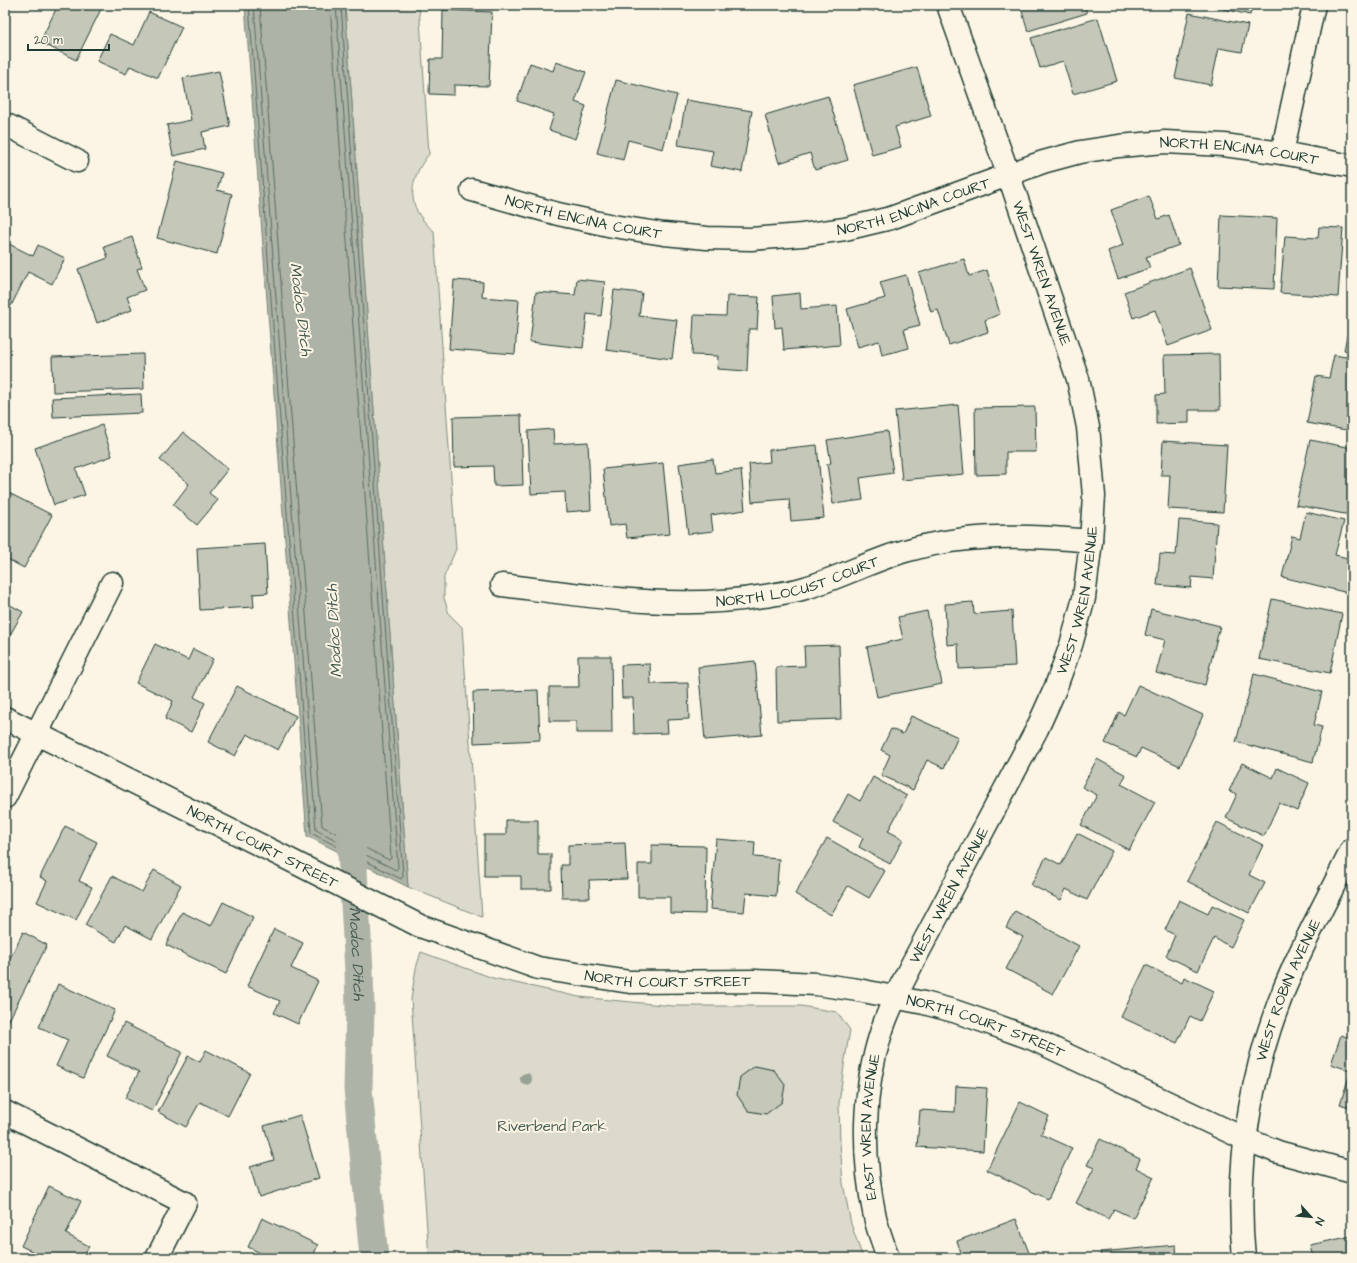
<svg xmlns="http://www.w3.org/2000/svg" width="1357" height="1263" font-family="'Architects Daughter',sans-serif">
<style>
.green{fill:#dcdacc;stroke:#7e8c80}
.water{fill:#aeb3a7;stroke:#758479}
.lines{fill:none;stroke-linecap:round;stroke-linejoin:round}
.shore{stroke:#586c62;stroke-width:1}
.canal{stroke:#aeb3a7;stroke-width:29}
.building{fill:#c5c7b9;stroke:#1f3d34}
.street-casing{stroke:#1f3d34;stroke-width:25}
.street{stroke:#fcf5e5;stroke-width:22}
.tree{fill:#97a194}
.labels{text-anchor:middle;stroke-width:4;stroke-linejoin:round;paint-order:stroke}
.street-label{font-size:15px;fill:#1f3d34;stroke:#fcf5e5}
.park-label{font-size:15px;fill:#455c52;stroke:#fcf5e5}
.water-label{font-size:16px;font-style:italic;fill:#435a51;stroke:#fcf5e5}
</style>
<rect width="100%" height="100%" fill="#fcf5e5"/>
<filter id="ink" filterUnits="userSpaceOnUse"><feTurbulence type="fractalNoise" baseFrequency=".025" numOctaves="2"/><feDisplacementMap in="SourceGraphic" scale="8" xChannelSelector="R" yChannelSelector="G"/><feConvolveMatrix kernelMatrix="1 2 1 2 8 2 1 2 1" color-interpolation-filters="sRGB"/></filter>
<g filter="url(#ink)">
<g class="green">
<path d="M345 5H419L429 154C413 174 405 198 423 220 426 224 430 228 434 231L456 549 444 577V598L449 614 462 627 482 917 408 887Z"/>
<path d="M421 952 493 978 579 997 673 1006H801L837 1012 850 1030 845 1059 839 1103 840 1143 843 1183 851 1224 863 1258H429L411 999 416 968Z"/>
</g>
<path class="water" d="M245 5H345L408 887 307 836Z"/>
<g class="lines">
<g class="shore">
<path d="M249 5 311 833 401 879 403 876 341 5"/>
<path d="M254 5 316 830 396 870 398 868 336 5"/>
<path d="M260 5 322 826 389 860 391 858 330 5"/>
</g>
<path class="canal" id="s1" d="M350 820 359 971 360 1008 358 1089 374 1258"/>
</g>
<g class="building">
<path d="M58 5H103L76 60 40 42Z"/>
<path d="M824 5H875L874 11Z"/>
<path d="M1020 5H1084L1087 13 1028 31Z"/>
<path d="M1206 5H1253L1250 15Z"/>
<path d="M443 10 492 12 489 86 454 85V95L429 94 430 59H442Z"/>
<path d="M149 12 182 27 158 78 130 66 126 74 97 61 110 34 134 45Z"/>
<path d="M1189 13 1248 25 1242 52 1219 48 1211 85 1175 78Z"/>
<path d="M1098 18 1117 81 1073 94 1063 61 1040 68 1031 38Z"/>
<path d="M556 62 586 72 575 102 586 106 575 139 549 130 554 114 517 101 530 63 553 71Z"/>
<path d="M917 67 931 116 895 127 901 147 872 155 853 85Z"/>
<path d="M219 71 230 126 202 132 205 149 173 156 167 125 191 120 183 78Z"/>
<path d="M616 80 677 95 663 149 628 140 623 160 597 153Z"/>
<path d="M828 96 848 160 815 170 810 153 779 163 765 115Z"/>
<path d="M686 100 752 111 742 172 710 166 713 151 678 145Z"/>
<path d="M177 161 222 173 217 190 232 194 217 254 157 238Z"/>
<path d="M1149 196 1158 219 1169 215 1179 245 1146 257 1150 268 1118 279 1108 251 1123 245 1111 210Z"/>
<path d="M1221 215 1277 218 1274 289 1218 286Z"/>
<path d="M1319 227 1343 228 1338 297 1280 293 1285 236 1318 238Z"/>
<path d="M132 237 142 267 137 269 145 290 127 297 132 310 97 323 78 269 108 258 104 247Z"/>
<path d="M5 242 33 256 38 245 65 258 52 284 28 272 11 306 5 303Z"/>
<path d="M964 259 969 276 987 270 1000 314 985 320 988 332 949 345 938 310 931 312 919 273Z"/>
<path d="M1190 268 1212 330 1168 346 1155 310 1133 318 1124 292Z"/>
<path d="M906 275 920 325 904 329 909 348 882 355 879 341 858 347 847 309 885 298 880 282Z"/>
<path d="M577 279 605 282 601 316 587 314 583 348 530 342 536 292 575 295Z"/>
<path d="M454 280 483 282 482 297 519 300 515 354 449 349Z"/>
<path d="M614 290 642 293 639 316 677 320 672 359 606 350Z"/>
<path d="M800 293 801 309 837 306 840 345 784 350 782 327 775 328 773 296Z"/>
<path d="M727 296 759 297 757 329H749L747 371 717 369 718 356 692 355 694 315 726 316Z"/>
<path d="M1352 311V352L1344 350Z"/>
<path d="M143 354 144 389 53 392 52 357Z"/>
<path d="M1219 354 1220 410H1189V423L1156 424V395L1165 394 1164 355Z"/>
<path d="M1334 355 1352 358V431L1307 423 1316 376 1329 378Z"/>
<path d="M141 394 142 413 53 417 52 398Z"/>
<path d="M958 405 964 474 902 480 895 411Z"/>
<path d="M1035 407 1036 452H1006V474L976 475 975 408Z"/>
<path d="M521 415 523 485 494 486 493 466 454 467 453 417Z"/>
<path d="M102 425 112 456 76 469 85 495 54 505 35 448Z"/>
<path d="M553 429 554 444 588 442 591 510 566 512 565 492 531 494 528 431Z"/>
<path d="M887 431 893 473 860 478 863 500 833 504 827 464 831 463 827 440Z"/>
<path d="M183 432 228 469 209 493 218 500 197 525 173 505 189 484 160 460Z"/>
<path d="M1310 440 1352 448V507L1350 515 1296 505Z"/>
<path d="M1163 441 1227 445 1223 512 1168 509 1170 475H1161Z"/>
<path d="M817 445 824 518 791 521 789 499 752 502 749 464 770 462 769 450Z"/>
<path d="M713 459 715 473 741 470 745 510 711 515 713 531 688 534 679 464Z"/>
<path d="M663 463 670 534 627 538 625 524 609 526 603 469Z"/>
<path d="M5 491 52 515 24 568 5 558Z"/>
<path d="M1306 512 1344 521 1335 555 1352 559V578L1348 593 1282 577 1292 536 1300 538Z"/>
<path d="M1179 520 1217 523 1213 579 1192 577 1191 588 1157 585 1160 554 1176 555Z"/>
<path d="M265 544 268 593 253 594 254 607 200 610 197 548Z"/>
<path d="M1272 599 1342 614 1330 673 1259 659Z"/>
<path d="M5 602 23 612 6 642 5 641Z"/>
<path d="M973 602 974 614 1012 611 1015 666 959 669 958 644 947 645 945 604Z"/>
<path d="M1151 609 1220 626 1205 685 1156 673 1165 640 1145 635Z"/>
<path d="M927 611 942 684 877 697 867 647 903 639 898 617Z"/>
<path d="M155 644 188 660 193 649 213 659 194 697 205 703 191 732 165 719 173 701 136 683Z"/>
<path d="M839 645 841 719 777 721 776 667 805 666 804 646Z"/>
<path d="M578 656H611L612 733H576V721H549V687H579Z"/>
<path d="M755 661 762 735 705 740 698 667Z"/>
<path d="M650 664 651 684 688 683 689 719 667 720 668 733 634 734 633 698H622L621 665Z"/>
<path d="M1254 674 1322 692 1314 725 1322 727 1313 762 1236 742Z"/>
<path d="M1138 685 1203 715 1180 766 1141 748 1137 757 1105 743 1119 712 1124 715Z"/>
<path d="M237 686 296 716 278 750 247 734 235 756 208 742Z"/>
<path d="M538 690 540 740 474 743 473 692Z"/>
<path d="M911 716 958 737 944 768 927 760 913 790 881 775 890 755 881 750 891 729 903 734Z"/>
<path d="M1097 759 1126 775 1121 784 1155 802 1129 850 1081 825 1097 795 1082 787Z"/>
<path d="M1242 763 1273 778 1277 768 1309 783 1297 811 1279 803 1264 836 1226 818 1237 794 1229 791Z"/>
<path d="M873 777 907 796 888 831 903 839 890 864 859 847 863 838 833 822 848 794 860 801Z"/>
<path d="M506 820H538V854H551V889H521V876H484V835H506Z"/>
<path d="M1217 822 1263 845 1249 875 1265 883 1249 913 1187 881Z"/>
<path d="M65 826 97 842 79 881 92 887 76 920 37 902 47 881 40 877Z"/>
<path d="M1077 833 1112 851 1087 900 1066 889 1061 900 1031 885 1046 857 1061 865Z"/>
<path d="M827 838 885 871 869 898 848 886 831 915 795 894Z"/>
<path d="M716 839 755 842 754 857 779 859 776 896 746 893 744 912 710 909Z"/>
<path d="M625 843 627 879 589 880 590 898H562L561 865H568V845Z"/>
<path d="M652 845 706 846 705 914 670 913V897H638V864H652Z"/>
<path d="M154 870 181 885 152 939 125 925 116 942 85 925 112 876 142 892Z"/>
<path d="M1179 900 1208 914 1212 905 1244 920 1231 947 1214 938 1198 971 1166 956 1175 935 1165 930Z"/>
<path d="M223 902 253 917 226 974 166 945 182 912 211 926Z"/>
<path d="M1015 911 1079 946 1053 994 1006 969 1023 937 1006 928Z"/>
<path d="M274 929 303 943 291 968 318 981 298 1024 274 1013 280 1001 247 986Z"/>
<path d="M23 932 47 945 5 1028V968Z"/>
<path d="M1146 965 1182 983 1184 977 1214 991 1200 1021 1190 1016 1177 1043 1121 1017Z"/>
<path d="M58 984 115 1010 83 1078 56 1066 68 1040 39 1027Z"/>
<path d="M1352 1002V1020L1346 1017Z"/>
<path d="M124 1023 182 1052 152 1111 125 1098 139 1072 107 1056Z"/>
<path d="M1341 1035 1352 1039V1108L1340 1104 1351 1071 1331 1064Z"/>
<path d="M206 1050 250 1073 228 1116 200 1102 186 1127 158 1112 188 1056 200 1062Z"/>
<path d="M755 1066 774 1070 785 1085 782 1102 766 1114 748 1111 737 1095 740 1077Z"/>
<path d="M956 1086 987 1088 983 1151 917 1147 920 1110 955 1112Z"/>
<path d="M1020 1102 1049 1116 1041 1134 1072 1148 1048 1199 987 1170Z"/>
<path d="M300 1115 319 1178 259 1197 250 1167 274 1160 264 1126Z"/>
<path d="M1100 1139 1140 1159 1136 1168 1154 1177 1133 1218 1114 1209 1108 1219 1076 1203 1094 1168 1087 1165Z"/>
<path d="M49 1186 81 1201 66 1234 89 1246 83 1258H46L21 1246Z"/>
<path d="M262 1218 318 1245 312 1258H271L248 1247Z"/>
<path d="M1016 1219 1031 1258H963L957 1241Z"/>
<path d="M1352 1236V1258H1313L1310 1245Z"/>
<path d="M1176 1245 1177 1258H1101L1100 1252Z"/>
</g>
<g class="lines">
<g class="street-casing">
<g id="street">
<path d="M5 124 77 161"/>
<path d="M1282 153 1314 5"/>
<path id="s2" d="M472 190 558 214 613 226 664 234 707 238 751 239 802 235 845 229 891 218 1043 162 1080 152 1119 146 1165 142 1224 145 1282 153 1352 166"/>
<path id="s3" d="M502 585C589 596 676 611 764 596 777 594 792 592 805 588 839 578 871 561 905 551 965 533 1028 535 1091 541"/>
<path id="s4" d="M5 718 292 861 420 926 538 968 630 982 755 981 816 984 858 990 924 1003 954 1011 989 1023 1033 1039 1245 1139 1278 1152 1352 1172"/>
<path d="M5 797 112 583"/>
<path d="M5 1112 185 1203 157 1258"/>
<path id="s5" d="M888 1258C884 1245 878 1231 875 1217 862 1157 862 1092 881 1033 888 1009 901 986 912 964L1037 729 1055 689 1071 645 1084 598 1091 541 1094 496 1088 427 1078 379 1009 176 948 5"/>
<path id="s6" d="M1244 1258C1234 1158 1253 1057 1294 966 1312 926 1333 888 1352 849"/>
</g>
</g>
<use href="#street" class="street"/>
</g>
<circle class="tree" cx="526" cy="1079" r="6"/>
</g>
<g class="labels">
<g class="street-label">
<text dy="5" stroke="none"><textPath href="#s2" startOffset="787">NORTH ENCINA COURT</textPath></text>
<text dy="5" stroke="none"><textPath href="#s2" startOffset="451">NORTH ENCINA COURT</textPath></text>
<text dy="5" stroke="none"><textPath href="#s2" startOffset="115">NORTH ENCINA COURT</textPath></text>
<text transform="translate(1042 273) rotate(71)" y="5">WEST WREN AVENUE</text>
<text dy="5" stroke="none"><textPath href="#s3" startOffset="299">NORTH LOCUST COURT</textPath></text>
<text dy="5" stroke="none"><textPath href="#s5" startOffset="707">WEST WREN AVENUE</textPath></text>
<text dy="5" stroke="none"><textPath href="#s4" startOffset="288">NORTH COURT STREET</textPath></text>
<text dy="5" stroke="none"><textPath href="#s5" startOffset="383">WEST WREN AVENUE</textPath></text>
<text dy="5" stroke="none"><textPath href="#s4" startOffset="720">NORTH COURT STREET</textPath></text>
<text dy="5" stroke="none"><textPath href="#s6" startOffset="275">WEST ROBIN AVENUE</textPath></text>
<text dy="5" stroke="none"><textPath href="#s4" startOffset="1044">NORTH COURT STREET</textPath></text>
<text dy="5" stroke="none"><textPath href="#s5" startOffset="134">EAST WREN AVENUE</textPath></text>
</g>
<g class="park-label">
<text x="552" y="1131">Riverbend Park</text>
</g>
<g class="water-label">
<text transform="translate(302 309) rotate(83)" y="6">Modoc Ditch</text>
<text transform="translate(333 631) rotate(-93)" y="6">Modoc Ditch</text>
<text dy="6" stroke="none"><textPath href="#s1" startOffset="134">Modoc Ditch</textPath></text>
</g>
</g>
<rect width="1357" height="1263" fill="none" stroke="#fcf5e5" stroke-width="20"/>
<rect x="10" y="10" width="1337" height="1243" fill="none" stroke="#1f3d34" stroke-width="1.5" filter="url(#ink)"/>
<g transform="translate(1311 1217) rotate(117)" stroke="#fcf5e5" stroke-width="3" paint-order="stroke">
<path d="M0-3L7 15L0 10L-7 15Z" fill="#1f3d34"/>
<text y="-6" font-size="11" font-weight="bold" text-anchor="middle" fill="#1f3d34">N</text>
</g>
<path d="M28 44v6h81v-6" fill="none" stroke="#1f3d34" stroke-width="2"/>
<text x="34" y="44" font-size="12" fill="#1f3d34" stroke="#fcf5e5" stroke-width="3" paint-order="stroke">20 m</text>
</svg>
